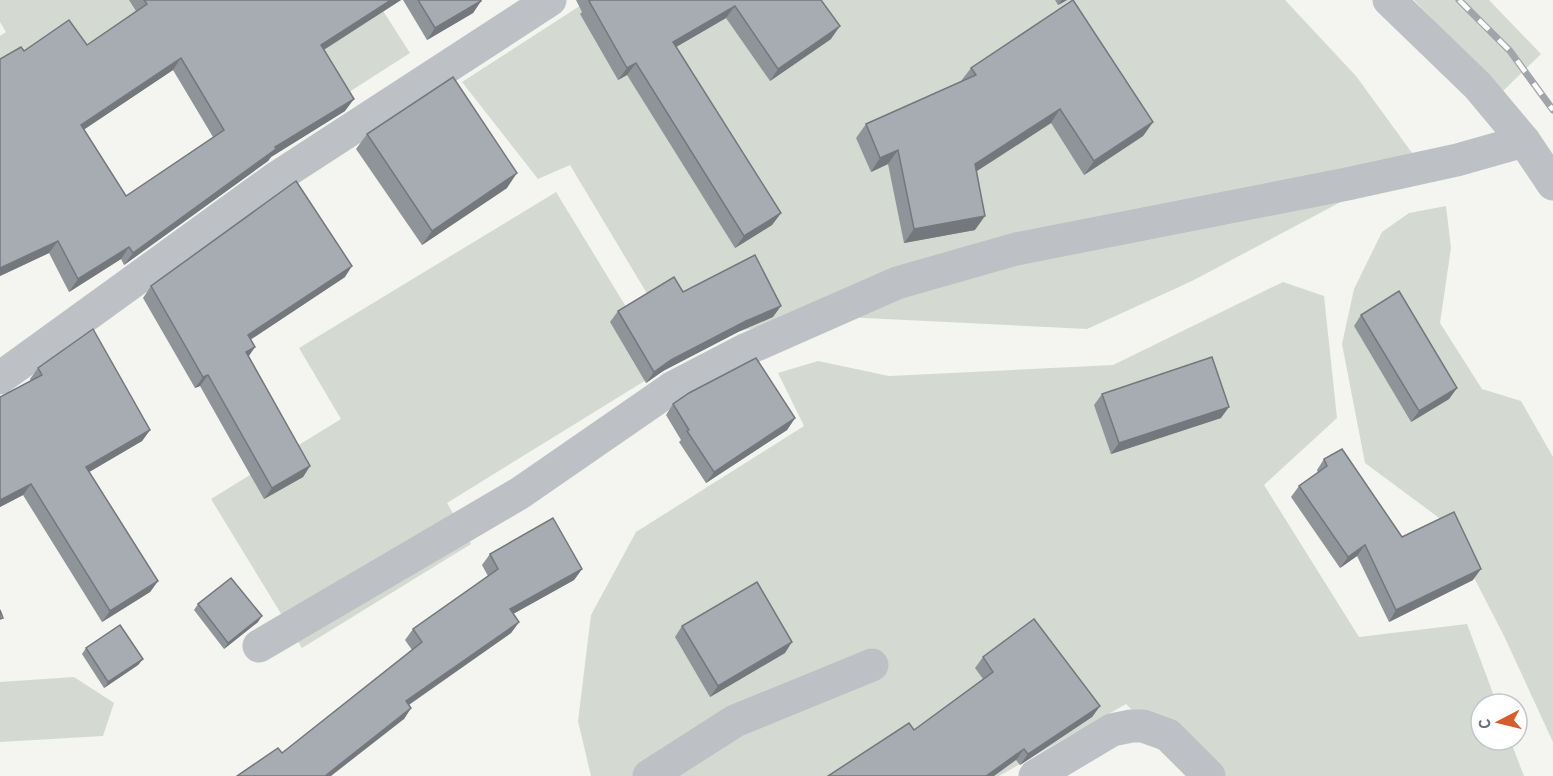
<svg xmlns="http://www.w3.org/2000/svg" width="1553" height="776" font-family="Overpass,sans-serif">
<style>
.green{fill:#d4dad2}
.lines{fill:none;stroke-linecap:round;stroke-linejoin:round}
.minor{stroke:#bdc0c4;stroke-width:33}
.rail-casing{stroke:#a1a5aa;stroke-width:7}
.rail{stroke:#fff;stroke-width:4.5;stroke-dasharray:14;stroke-linecap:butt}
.wall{fill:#8f9499;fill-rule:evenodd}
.shaded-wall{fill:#74787d}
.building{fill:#a6acb2;stroke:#74787d;stroke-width:1.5;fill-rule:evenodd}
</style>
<rect width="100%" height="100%" fill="#f4f4f0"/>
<g class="green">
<path d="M0 0H193L0 125V36L6 32 0 22Z"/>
<path d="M376 0 410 53 332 103 286 32Z"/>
<path d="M589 0H1285L1356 76 1418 161 1192 281 1087 329 824 316 676 342 570 165 538 179 462 82Z"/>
<path d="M1414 0H1489L1541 54 1502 92Z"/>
<path d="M556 192 664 369 447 503 471 544 302 648 211 499 341 419 299 348Z"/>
<path d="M1446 206 1451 248 1440 323 1482 389 1521 401 1553 457V742L1505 638 1446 523 1365 463 1342 344 1354 289 1382 232 1409 213Z"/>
<path d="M1283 282 1324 296 1337 418 1264 485 1359 637 1467 624 1497 704H1481V740H1510L1524 776H1200L1126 704 999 776H591L578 721 591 615 636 532 804 426 778 373 818 361 889 376 1113 365Z"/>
<path d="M74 677 114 703 103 736 0 742V682Z"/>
</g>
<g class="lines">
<g class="minor">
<path d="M1389 0 1478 86 1524 141 1553 184"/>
<path d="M0 378 276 178 550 0"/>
<path d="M259 646 520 493 672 388 747 349 897 283 1016 249 1347 184 1457 160 1524 141"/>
<path d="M649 776 735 721 872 665"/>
<path d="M1035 776 1112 730 1131 726H1143L1168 735 1209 776"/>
</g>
<g class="rail-casing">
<path id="rail" d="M1459 0 1510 51 1553 110"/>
</g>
<use href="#rail" class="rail"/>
</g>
<g class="wall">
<path d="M129 0H401L324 50 345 111 271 157 268 161 124 265 121 259 69 292 49 253 0 276V59L24 51 87 45 136 11ZM173 70 213 137 126 196 84 129Z"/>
<path d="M403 0H481V1L473 13 427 40Z"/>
<path d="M576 0H821L831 39 770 81 726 18 676 47 781 213 772 225 735 248 627 75 618 80 580 14 582 12Z"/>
<path d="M1055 0H1067L1058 5Z"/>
<path d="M971 68 1153 122 1143 136 1084 175 1051 123 977 171 975 230 904 243 888 164 871 172 856 138 866 124 961 81Z"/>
<path d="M367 134 507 188 422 245 356 149Z"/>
<path d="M345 277 251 339 255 347 249 356 310 466 303 477 264 499 200 386 195 388 143 298 151 286Z"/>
<path d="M683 292 773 317 738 332 663 371 646 383 610 322 618 311Z"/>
<path d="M1361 315 1457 388 1449 399 1411 422 1354 326Z"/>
<path d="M38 368 150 430 142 441 89 472 158 581 150 592 102 622 23 495 0 507V397L31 381 30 379Z"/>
<path d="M1102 394 1221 418 1111 454 1094 405Z"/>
<path d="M673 404 795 418 787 430 706 483 679 442 681 440 666 415Z"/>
<path d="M1324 459 1402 537 1473 580 1389 622 1357 556 1340 568 1291 497 1299 486 1318 473 1317 470Z"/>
<path d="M490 554 582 569 574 580 513 614 519 622 511 633 409 705 411 708 404 719 282 753 412 650 405 640 413 629 488 576 482 565Z"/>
<path d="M198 604 258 622 224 649 194 610Z"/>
<path d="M682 626 785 653 710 697 675 637Z"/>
<path d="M86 648 143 659 138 665 104 688 82 654Z"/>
<path d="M983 657 1100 706 1092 717 1020 765 1016 760 914 730 983 679 975 668Z"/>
</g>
<g class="shaded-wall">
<path d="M391 0H401L312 57 321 45Z"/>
<path d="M1062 0H1067L1058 5Z"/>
<path d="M481 1 473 13 427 40 435 28Z"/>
<path d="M735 6 726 18 664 54 673 42Z"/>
<path d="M840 26 831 39 770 81 778 69Z"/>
<path d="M181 58 173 70 73 137 81 125Z"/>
<path d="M636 63 627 75 618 80 627 68Z"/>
<path d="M354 99 345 111 271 157 268 161 124 265 133 253 275 147Z"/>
<path d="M1060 109 1051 123 966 178 975 164Z"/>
<path d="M1153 122 1143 136 1084 175 1094 161Z"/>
<path d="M898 150 888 164 871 172 880 158Z"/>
<path d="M517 173 507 188 422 245 432 231Z"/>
<path d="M781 213 772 225 735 248 744 236Z"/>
<path d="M985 216 975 230 904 243 914 229Z"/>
<path d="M58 241 49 253 0 276V268Z"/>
<path d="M129 247 121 259 69 292 78 279Z"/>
<path d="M352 266 345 277 241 346 248 335Z"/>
<path d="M781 306 773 317 738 332 663 371 646 383 654 372 671 360 746 321Z"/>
<path d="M255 347 247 358 246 352Z"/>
<path d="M208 375 200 386 195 388 203 377Z"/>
<path d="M1457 388 1449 399 1411 422 1419 411Z"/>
<path d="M1229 407 1221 418 1111 454 1119 443Z"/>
<path d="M795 418 787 430 706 483 714 472Z"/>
<path d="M150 430 142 441 79 478 86 467Z"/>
<path d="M310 466 303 477 264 499 272 488Z"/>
<path d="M31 484 23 495 0 507V500Z"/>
<path d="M1365 545 1357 556 1340 568 1348 557Z"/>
<path d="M582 569 574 580 502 620 510 609Z"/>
<path d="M1481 569 1473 580 1389 622 1396 610Z"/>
<path d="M158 581 150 592 102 622 110 611Z"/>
<path d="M262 616 258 622 224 649 228 643Z"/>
<path d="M519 622 511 633 398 712 406 701Z"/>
<path d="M792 642 785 653 710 697 718 686Z"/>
<path d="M143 659 138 665 104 688 108 682Z"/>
<path d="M1100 706 1092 717 1020 765 1028 754Z"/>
<path d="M411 708 404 719 331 776H325Z"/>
<path d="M1024 749 1016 760 994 776H986Z"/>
</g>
<g class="building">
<path d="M144 0H391L321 45 354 99 275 147 276 149 133 253 129 247 78 279 58 241 0 268V59L21 47 24 51 69 20 87 45 147 4ZM181 58 224 130 126 196 81 125Z"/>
<path d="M418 0H481V1L435 28Z"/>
<path d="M591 0H821L840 26 778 69 735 6 673 42 781 213 744 236 636 63 627 68 589 1Z"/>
<path d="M1073 0 1153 122 1094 161 1060 109 975 164 985 216 914 229 898 150 880 158 866 124 976 75 971 68Z"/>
<path d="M453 77 517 173 432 231 367 134Z"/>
<path d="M296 181 352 266 248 335 255 347 246 352 310 466 272 488 208 375 203 377 151 286Z"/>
<path d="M755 255 781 306 746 321 671 360 654 372 618 311 674 277 683 292Z"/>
<path d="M1399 291 1457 388 1419 411 1361 315Z"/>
<path d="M93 329 150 430 86 467 158 581 110 611 31 484 0 500V397L42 375 38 368Z"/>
<path d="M1212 357 1229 407 1119 443 1102 394Z"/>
<path d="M756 358 795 418 714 472 687 431 689 430 673 404 689 393Z"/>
<path d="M1342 449 1402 537 1454 512 1481 569 1396 610 1365 545 1348 557 1299 486 1327 466 1324 459Z"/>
<path d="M553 518 582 569 510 609 519 622 406 701 411 708 325 776H237L278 748 282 753 422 642 413 629 498 569 490 554Z"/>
<path d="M231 578 262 616 228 643 198 604Z"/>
<path d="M757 582 792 642 718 686 682 626Z"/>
<path d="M0 610 3 618 0 619Z"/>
<path d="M1034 619 1100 706 1028 754 1024 749 986 776H828L909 723 914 730 993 672 983 657Z"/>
<path d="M120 625 143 659 108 682 86 648Z"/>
</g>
<g transform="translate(1499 722) rotate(263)"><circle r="28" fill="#ffffff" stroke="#c1c7cc" stroke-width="1.5"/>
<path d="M0-4.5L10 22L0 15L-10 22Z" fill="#d75c2d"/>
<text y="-9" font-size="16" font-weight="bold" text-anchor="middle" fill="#65727f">С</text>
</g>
</svg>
